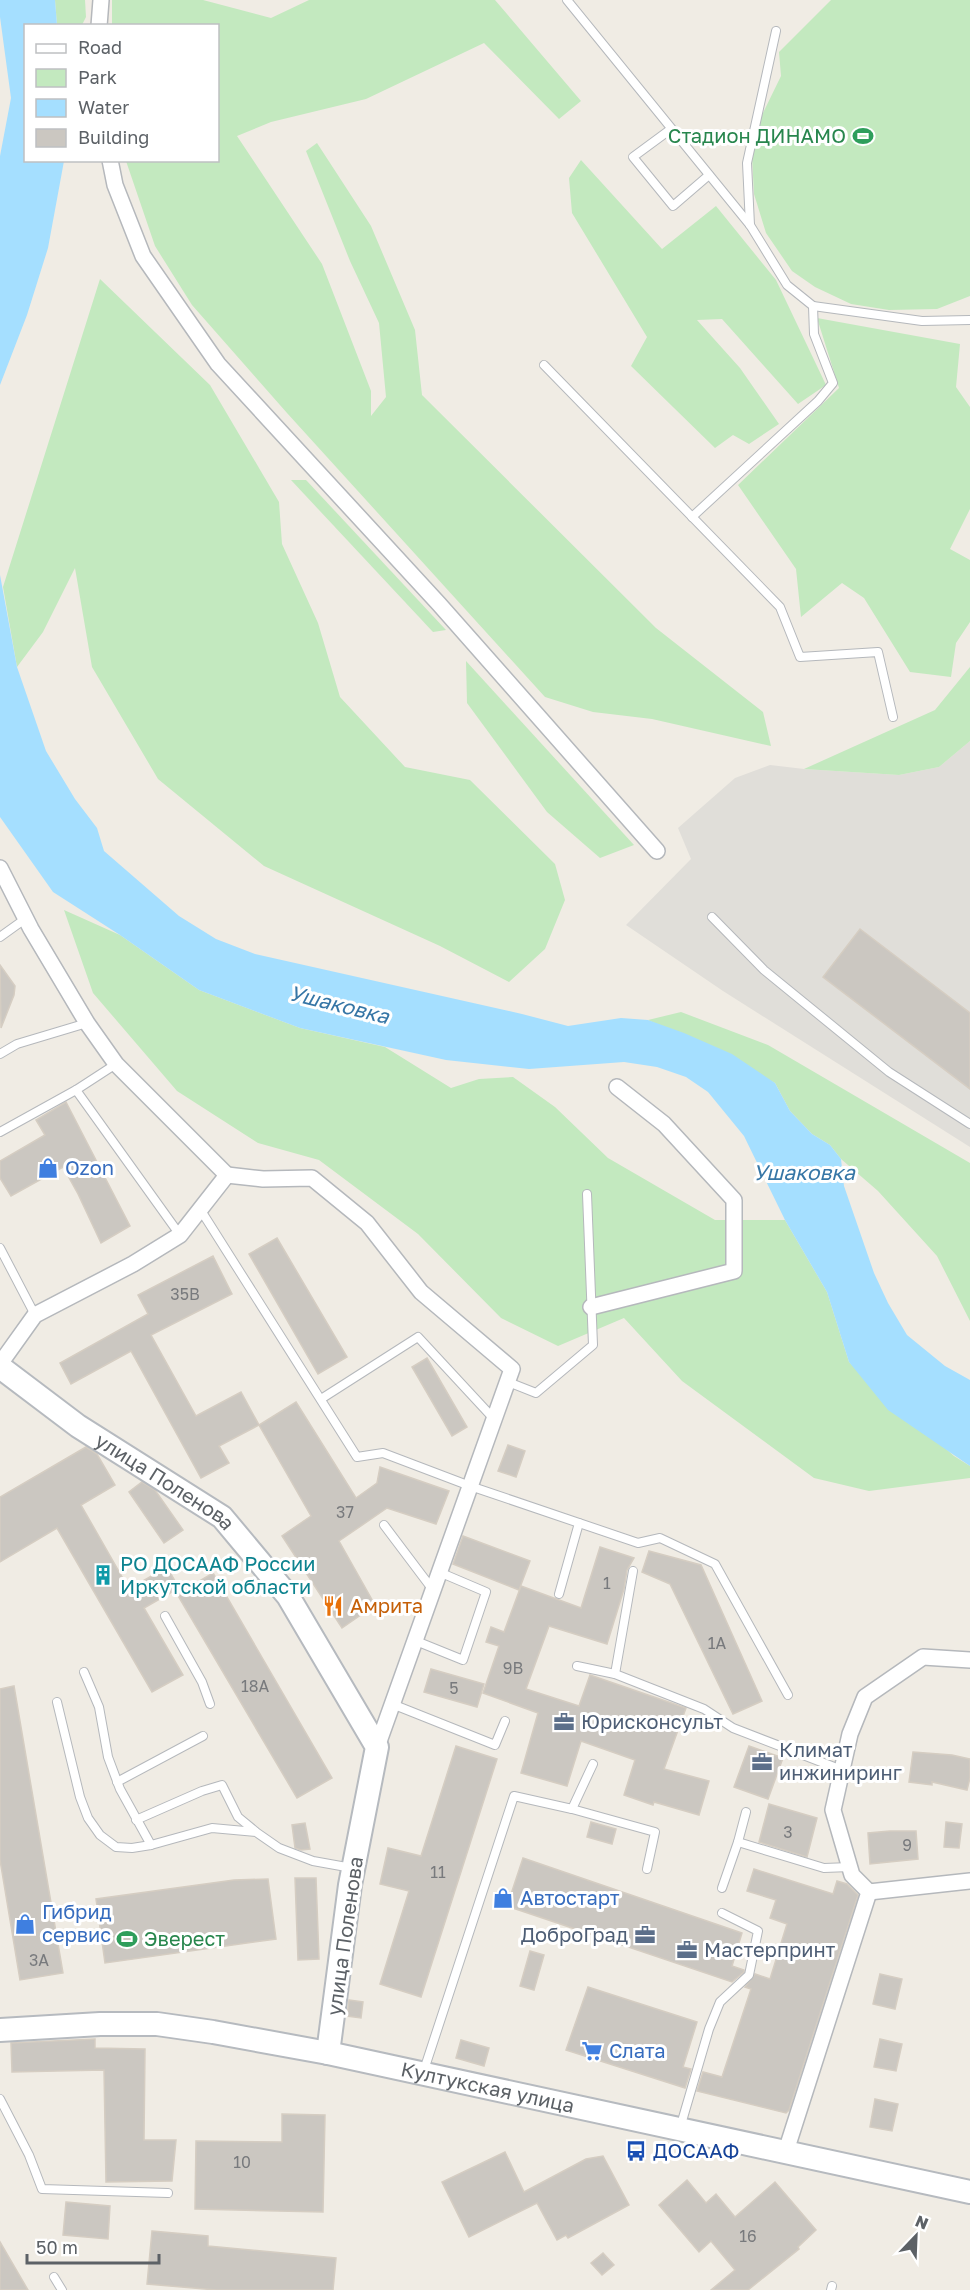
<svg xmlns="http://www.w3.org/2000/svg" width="970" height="2290" font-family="'Golos Text',sans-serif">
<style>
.industrial{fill:#e0ded9}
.green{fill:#c3e9bf}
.water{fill:#a5dfff}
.building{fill:#cbc7c1;stroke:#d5cdc2;stroke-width:1.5}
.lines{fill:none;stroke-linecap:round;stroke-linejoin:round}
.lane-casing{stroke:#b5b8bc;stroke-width:10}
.street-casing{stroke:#b5b8bc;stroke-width:18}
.secondary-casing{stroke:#b6babf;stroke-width:26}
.lane{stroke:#fff;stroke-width:8}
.street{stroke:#fff;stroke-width:15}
.secondary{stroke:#fff;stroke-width:22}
.labels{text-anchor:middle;stroke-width:6;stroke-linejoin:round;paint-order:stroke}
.number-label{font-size:16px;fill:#787a7d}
.leisure-label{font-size:20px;fill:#27864d;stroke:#fff;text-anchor:end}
.shop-label{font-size:20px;fill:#366cbe;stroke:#fff;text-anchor:start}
.street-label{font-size:20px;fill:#5c6166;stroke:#fff}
.culture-label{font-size:20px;fill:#0d838f;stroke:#fff;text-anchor:start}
.food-label{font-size:20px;fill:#c56008;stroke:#fff;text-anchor:start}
.service-label{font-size:20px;fill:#4e5e75;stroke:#fff;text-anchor:start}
.transit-label{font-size:20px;fill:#164399;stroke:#fff;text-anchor:start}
.water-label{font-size:21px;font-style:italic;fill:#3676a6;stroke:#fff}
</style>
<rect width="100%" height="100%" fill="#f0ece4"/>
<path class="industrial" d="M970 741V1147L723 991 626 925 691 859 678 828 735 778 770 765 804 769 899 775 939 767Z"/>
<g class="green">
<path d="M55 0H85L86 17 82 25H57Z"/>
<path d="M112 0H203L271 18 309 0H495L581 101 559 119 484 43 366 99 271 122 237 136 322 264 371 391V416L386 397 379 323 350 261 306 151 317 143 371 226 415 330 422 395 656 628 763 712 771 746 652 719 593 712 545 697 287 413 192 305 155 246 126 161 218 160V26L112 25Z"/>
<path d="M831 0H970V296L937 309 889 310 851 304 815 287 792 271 766 233 754 194 752 156 761 117 781 76 779 52Z"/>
<path d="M581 160 662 249 716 206 776 280 826 385 798 404 722 319 697 320 740 368 779 424 749 444 733 435 715 448 631 366 647 337 572 213 569 178Z"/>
<path d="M100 279 210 385 279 502 282 544 318 623 340 697 405 767 470 780 555 864 565 900 545 949 509 982 440 946 264 866 158 779 92 667 75 568 43 632 17 667 3 587Z"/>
<path d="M817 318 960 344 956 387 970 407V509L950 549 970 560V622L956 643 951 677 910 672 864 598 842 583 801 617 796 569 738 485 839 388Z"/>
<path d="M291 480H306L446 630 433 632Z"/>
<path d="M466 661 634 845 600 858 547 812 467 703Z"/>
<path d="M970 667V741L939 767 899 775 804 769 935 710Z"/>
<path d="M64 910 120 935 199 990 300 1028 385 1047 451 1088 479 1079 513 1077 555 1107 608 1158 715 1220H785L827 1292 849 1362 954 1456 970 1466V1478L869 1491 814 1478 682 1381 624 1318 558 1346 501 1318 418 1234 319 1160 258 1143 177 1091 93 993Z"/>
<path d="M681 1012 768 1045 970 1163V1321L937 1256 878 1191 841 1159 830 1145 812 1134 790 1111 775 1083 648 1020Z"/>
</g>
<g class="water">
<path d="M0 0H55L57 25 26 26V160L64 161 48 248 27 315 0 385V156L11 98 0 17Z"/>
<path d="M0 575 17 667 46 751 75 799 97 828 104 851 179 916 216 939 255 954 522 1014 568 1026 621 1018 648 1020 684 1033 732 1054 775 1083 790 1111 812 1134 830 1145 841 1159 844 1186 874 1273 888 1303 907 1335 945 1366 970 1380V1466L888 1410 849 1362 827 1292 785 1220 744 1136 708 1092 686 1077 657 1067 624 1062 529 1069 446 1060 300 1028 199 990 120 935 53 892 0 817Z"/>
</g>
<g class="building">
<path d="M860 929 970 1013V1089L823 977Z"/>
<path d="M0 965 15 986 14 995 1 1028Z"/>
<path d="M66 1102 130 1226 101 1243 78 1194 63 1167 11 1196 0 1178V1161L45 1135 36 1120Z"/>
<path d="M277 1238 347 1357 318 1374 249 1254Z"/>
<path d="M213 1256 232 1294 151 1335 196 1416 241 1392 259 1425 219 1446 229 1463 201 1478 131 1351 71 1384 60 1363 148 1314 138 1295Z"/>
<path d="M427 1358 467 1427 452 1436 412 1367Z"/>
<path d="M296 1402 356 1498 377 1483 380 1467 449 1491 436 1524 387 1508 339 1541 375 1605 342 1628 282 1536 311 1516 259 1425Z"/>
<path d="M508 1445 525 1451 516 1477 498 1471Z"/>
<path d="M86 1447 97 1454 115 1485 81 1505 129 1589 167 1567 179 1588 144 1608 183 1675 152 1692 57 1528 0 1562V1497Z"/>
<path d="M142 1482 155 1490 183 1530 164 1543 129 1492Z"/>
<path d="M463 1536 530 1561 519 1590 453 1564Z"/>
<path d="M600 1547 634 1558 627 1570 624 1589 607 1644 549 1626 526 1689 579 1706 590 1675 686 1708 664 1769 709 1781 699 1815 654 1802 653 1805 624 1795 635 1760 581 1741 567 1786 521 1773 538 1713 483 1693 499 1646 486 1642 491 1627 504 1632 521 1586 581 1608Z"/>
<path d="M649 1551 701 1565 762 1701 733 1714 670 1584 642 1572Z"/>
<path d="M213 1573 332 1778 297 1798 177 1594Z"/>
<path d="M431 1669 484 1684 477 1707 424 1692Z"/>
<path d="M14 1686 63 1973 20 1980 0 1860V1689Z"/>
<path d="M456 1746 497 1759 421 1997 380 1984 409 1891 380 1884 388 1848 421 1856Z"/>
<path d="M749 1746 783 1758 768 1799 734 1787Z"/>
<path d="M913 1752 952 1755 970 1759V1778L967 1790 932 1782V1785L909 1782Z"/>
<path d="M769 1804 817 1818 807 1857 759 1842Z"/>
<path d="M591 1822 616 1829 612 1844 587 1837Z"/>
<path d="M946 1822 962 1824 959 1848 944 1847Z"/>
<path d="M305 1823 310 1849 301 1850 295 1848 292 1825Z"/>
<path d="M890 1831H916L918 1859 870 1864 868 1833Z"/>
<path d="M523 1858 742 1933 732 1966 744 1970V1972L732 1982 507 1906Z"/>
<path d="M754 1869 833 1894 837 1881 847 1884 858 1895 789 2110 786 2113 697 2091 703 2072 722 2077 751 1989 745 1987 755 1974 770 1979 787 1924 770 1918 776 1900 747 1891Z"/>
<path d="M295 1878H316L319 1959 298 1960Z"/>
<path d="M268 1879 276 1939 105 1963 96 1899 234 1880Z"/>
<path d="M530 1951 544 1955 534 1990 520 1986Z"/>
<path d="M880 1974 902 1979 895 2009 873 2004Z"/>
<path d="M588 1987 697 2022 683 2067 691 2069 685 2088 566 2050Z"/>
<path d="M349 2000 363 2002 361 2018 347 2016Z"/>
<path d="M95 2039V2048L145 2049 144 2140H176L172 2181 106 2182 104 2070 12 2072 11 2043Z"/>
<path d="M880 2039 902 2044 896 2071 874 2067Z"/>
<path d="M461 2040 489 2048 484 2066 456 2058Z"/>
<path d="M875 2099 898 2104 892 2131 870 2127Z"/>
<path d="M282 2114 325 2115 323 2212 195 2209 196 2141 282 2142Z"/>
<path d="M505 2152 524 2192 586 2159 603 2156 629 2205 568 2238 566 2235 557 2240 537 2203 469 2237 442 2182Z"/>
<path d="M687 2180 706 2203 716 2194 735 2217 775 2182 816 2230 798 2247 799 2249 748 2290H711L735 2270 711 2241 699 2252 659 2205Z"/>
<path d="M66 2202 110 2206 108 2239 63 2235Z"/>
<path d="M152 2231 208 2236V2246L336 2258 333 2290H216L147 2284Z"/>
<path d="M0 2242 28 2290H0Z"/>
<path d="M603 2253 614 2265 602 2275 591 2263Z"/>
</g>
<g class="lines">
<g class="lane-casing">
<g id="lane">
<path d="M567 0 750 225 787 285 813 306 922 321 970 320"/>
<path d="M671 129 633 157 673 206 709 175"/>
<path d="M750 225 747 163 776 31"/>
<path d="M544 365 780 607 800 657 878 652 893 717"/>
<path d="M692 517 818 401 833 383 814 334 813 306"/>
<path d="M712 917 764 970 889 1072 970 1124"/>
<path d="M0 937 25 919"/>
<path d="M0 1054 17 1044 87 1023"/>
<path d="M76 1090 180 1235"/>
<path d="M0 1132 76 1090 116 1064"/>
<path d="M200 1209 357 1457 383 1453 470 1486 638 1543 660 1538 715 1564 788 1695"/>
<path d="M0 1248 35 1315"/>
<path d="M508 1382 536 1393 593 1345 587 1194"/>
<path d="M321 1399 418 1337 494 1419"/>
<path d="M384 1525 433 1590"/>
<path d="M559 1594 579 1523"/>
<path d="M165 1616 202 1682 210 1704"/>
<path d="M416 1641 463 1660 486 1592 439 1572"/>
<path d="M577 1666 615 1674 704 1709 733 1728 842 1770"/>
<path d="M84 1672 99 1707 108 1757 120 1789 151 1845"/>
<path d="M615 1674 633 1571"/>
<path d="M57 1702 80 1797 88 1818 100 1835 116 1847 132 1848 151 1845 212 1828 256 1832 279 1848 313 1861 352 1868"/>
<path d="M392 1704 495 1745 505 1721"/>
<path d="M117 1782 203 1736"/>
<path d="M572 1809 655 1832 647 1869"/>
<path d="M746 1812 738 1842 824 1868 850 1867"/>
<path d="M136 1820 202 1791 222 1785 238 1817 255 1831"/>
<path d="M722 1888 738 1842"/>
<path d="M424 2070 514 1796 572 1809 593 1764"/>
<path d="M0 2099 29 2155 42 2189 168 2193"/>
<path d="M680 2128 709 2029 720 2002 749 1975 758 1931 722 1913"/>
<path d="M54 2277 62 2290"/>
<path d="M831 2290 832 2286"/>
</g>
</g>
<g class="street-casing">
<g id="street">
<path d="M99 26 101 0"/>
<path d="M110 160 115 185 143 256 218 364 439 604 657 851"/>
<path d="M0 868 31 929 87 1023 116 1064 227 1175 180 1235 133 1264 35 1315 0 1364"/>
<path d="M227 1175 263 1179 312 1178 367 1223 421 1292 512 1369 377 1747"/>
<path d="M591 1307 734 1271V1200L664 1124 617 1087"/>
<path d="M869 1892 970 1881"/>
<path d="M786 2151 869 1892 852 1875 833 1810 850 1734 865 1697 923 1657 970 1660"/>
</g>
</g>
<g class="secondary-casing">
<g id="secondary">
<path id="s1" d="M0 1367 78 1426 222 1517 288 1596 377 1747 350 1885 328 2053"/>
<path id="s2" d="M0 2030 100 2024H157L213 2032 328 2053 970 2192"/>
</g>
</g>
<use href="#lane" class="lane"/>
<use href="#street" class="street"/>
<use href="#secondary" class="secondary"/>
</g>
<defs>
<g id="stadium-bare" transform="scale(1.62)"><path d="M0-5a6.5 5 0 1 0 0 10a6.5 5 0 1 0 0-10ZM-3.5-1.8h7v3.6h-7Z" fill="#2e9e5b" stroke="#fff" stroke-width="2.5" paint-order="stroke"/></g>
<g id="shop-bare" transform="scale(1.62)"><path d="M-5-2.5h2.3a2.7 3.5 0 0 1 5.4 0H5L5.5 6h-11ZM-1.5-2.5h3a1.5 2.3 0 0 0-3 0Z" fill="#3f7fe0" stroke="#fff" stroke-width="2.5" paint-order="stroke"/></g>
<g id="building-bare" transform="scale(1.62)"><path d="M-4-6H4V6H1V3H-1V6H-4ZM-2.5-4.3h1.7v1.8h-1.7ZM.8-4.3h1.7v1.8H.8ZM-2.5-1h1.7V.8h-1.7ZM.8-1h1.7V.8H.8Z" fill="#0f9aa8" stroke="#fff" stroke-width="2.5" paint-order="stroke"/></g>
<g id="restaurant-bare" transform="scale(1.62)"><path d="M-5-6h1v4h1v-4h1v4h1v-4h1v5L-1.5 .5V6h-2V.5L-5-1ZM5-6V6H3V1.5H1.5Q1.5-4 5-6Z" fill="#e8710a" stroke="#fff" stroke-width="2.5" paint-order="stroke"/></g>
<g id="office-bare" transform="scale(1.62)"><path d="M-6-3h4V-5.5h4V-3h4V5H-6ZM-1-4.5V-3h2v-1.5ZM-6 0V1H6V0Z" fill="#5c6f8a" stroke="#fff" stroke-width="2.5" paint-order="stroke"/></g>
<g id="supermarket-bare" transform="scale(1.62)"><path d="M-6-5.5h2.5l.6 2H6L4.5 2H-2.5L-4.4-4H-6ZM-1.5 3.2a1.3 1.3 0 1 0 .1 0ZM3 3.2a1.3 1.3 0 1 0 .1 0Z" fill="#3f7fe0" stroke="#fff" stroke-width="2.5" paint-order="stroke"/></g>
<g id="bus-bare" transform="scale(1.62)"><path d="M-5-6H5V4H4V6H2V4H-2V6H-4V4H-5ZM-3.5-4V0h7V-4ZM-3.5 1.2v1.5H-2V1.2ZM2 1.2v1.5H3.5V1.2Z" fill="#1a4fb4" stroke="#fff" stroke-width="2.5" paint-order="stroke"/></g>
</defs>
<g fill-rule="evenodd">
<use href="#stadium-bare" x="863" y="136"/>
<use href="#shop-bare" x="48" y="1168"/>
<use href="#building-bare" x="103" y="1575"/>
<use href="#restaurant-bare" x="333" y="1606"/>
<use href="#office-bare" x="564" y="1722"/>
<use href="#office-bare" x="762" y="1762"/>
<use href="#shop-bare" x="503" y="1898"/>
<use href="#shop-bare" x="25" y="1924"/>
<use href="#office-bare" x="645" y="1935"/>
<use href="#stadium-bare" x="127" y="1939"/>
<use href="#office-bare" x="687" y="1950"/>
<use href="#supermarket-bare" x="592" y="2051"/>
<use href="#bus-bare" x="636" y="2151"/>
</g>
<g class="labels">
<g class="number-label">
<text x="185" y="1300">35В</text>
<text x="345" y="1518">37</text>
<text x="607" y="1589">1</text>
<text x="717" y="1649">1А</text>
<text x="513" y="1674">9В</text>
<text x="255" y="1692">18А</text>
<text x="454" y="1694">5</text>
<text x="788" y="1838">3</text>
<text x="907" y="1851">9</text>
<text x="438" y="1878">11</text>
<text x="39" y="1966">3А</text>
<text x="242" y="2168">10</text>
<text x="748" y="2242">16</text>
</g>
<g class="leisure-label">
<text x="846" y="143">Стадион ДИНАМО</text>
<text x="144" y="1946" text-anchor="start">Эверест</text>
</g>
<g class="shop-label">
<text x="65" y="1175">Ozon</text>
<text x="520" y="1905">Автостарт</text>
<text x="42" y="1919">Гибрид<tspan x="42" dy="23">сервис</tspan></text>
<text x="609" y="2058">Слата</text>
</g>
<g class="street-label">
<text dy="7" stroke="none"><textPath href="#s1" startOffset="201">улица Поленова</textPath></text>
<text transform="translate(345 1936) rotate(-82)" y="7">улица Поленова</text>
<text dy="7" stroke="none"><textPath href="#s2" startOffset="494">Култукская улица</textPath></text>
</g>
<g class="culture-label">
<text x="120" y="1571">РО ДОСААФ России<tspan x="120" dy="23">Иркутской области</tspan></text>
</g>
<g class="food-label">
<text x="350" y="1613">Амрита</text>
</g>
<g class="service-label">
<text x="581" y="1729">Юрисконсульт</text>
<text x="779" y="1757">Климат<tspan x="779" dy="23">инжиниринг</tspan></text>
<text x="628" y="1942" text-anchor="end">ДоброГрад</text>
<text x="704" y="1957">Мастерпринт</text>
</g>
<g class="transit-label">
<text x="653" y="2158">ДОСААФ</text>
</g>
<g class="water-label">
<text transform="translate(339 1005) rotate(14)" y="7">Ушаковка</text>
<text x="804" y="1180">Ушаковка</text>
</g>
</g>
<rect x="24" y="24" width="195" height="138" fill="#ffffff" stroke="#bec0c2" stroke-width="1.5"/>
<rect x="36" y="44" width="30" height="9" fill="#ffffff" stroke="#bec0c2" stroke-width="1.5"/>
<text x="78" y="54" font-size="18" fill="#5c6166">Road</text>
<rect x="36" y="69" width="30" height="18" fill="#c3e9bf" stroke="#bec0c2" stroke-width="1.5"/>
<text x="78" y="84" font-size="18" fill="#5c6166">Park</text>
<rect x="36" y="99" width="30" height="18" fill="#a5dfff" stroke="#bec0c2" stroke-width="1.5"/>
<text x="78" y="114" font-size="18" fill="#5c6166">Water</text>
<rect x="36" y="129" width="30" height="18" fill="#cbc7c1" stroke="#bec0c2" stroke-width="1.5"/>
<text x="78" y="144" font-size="18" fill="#5c6166">Building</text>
<g transform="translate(916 2236) rotate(23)" stroke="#ffffff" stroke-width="4.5" paint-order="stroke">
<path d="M0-4.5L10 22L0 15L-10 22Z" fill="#5c6166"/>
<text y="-9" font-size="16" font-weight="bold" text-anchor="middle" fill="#5c6166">N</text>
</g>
<path d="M27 2254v9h132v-9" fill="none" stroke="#5c6166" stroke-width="3"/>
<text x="36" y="2254" font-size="18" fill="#5c6166" stroke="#ffffff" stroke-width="4.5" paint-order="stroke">50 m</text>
</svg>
